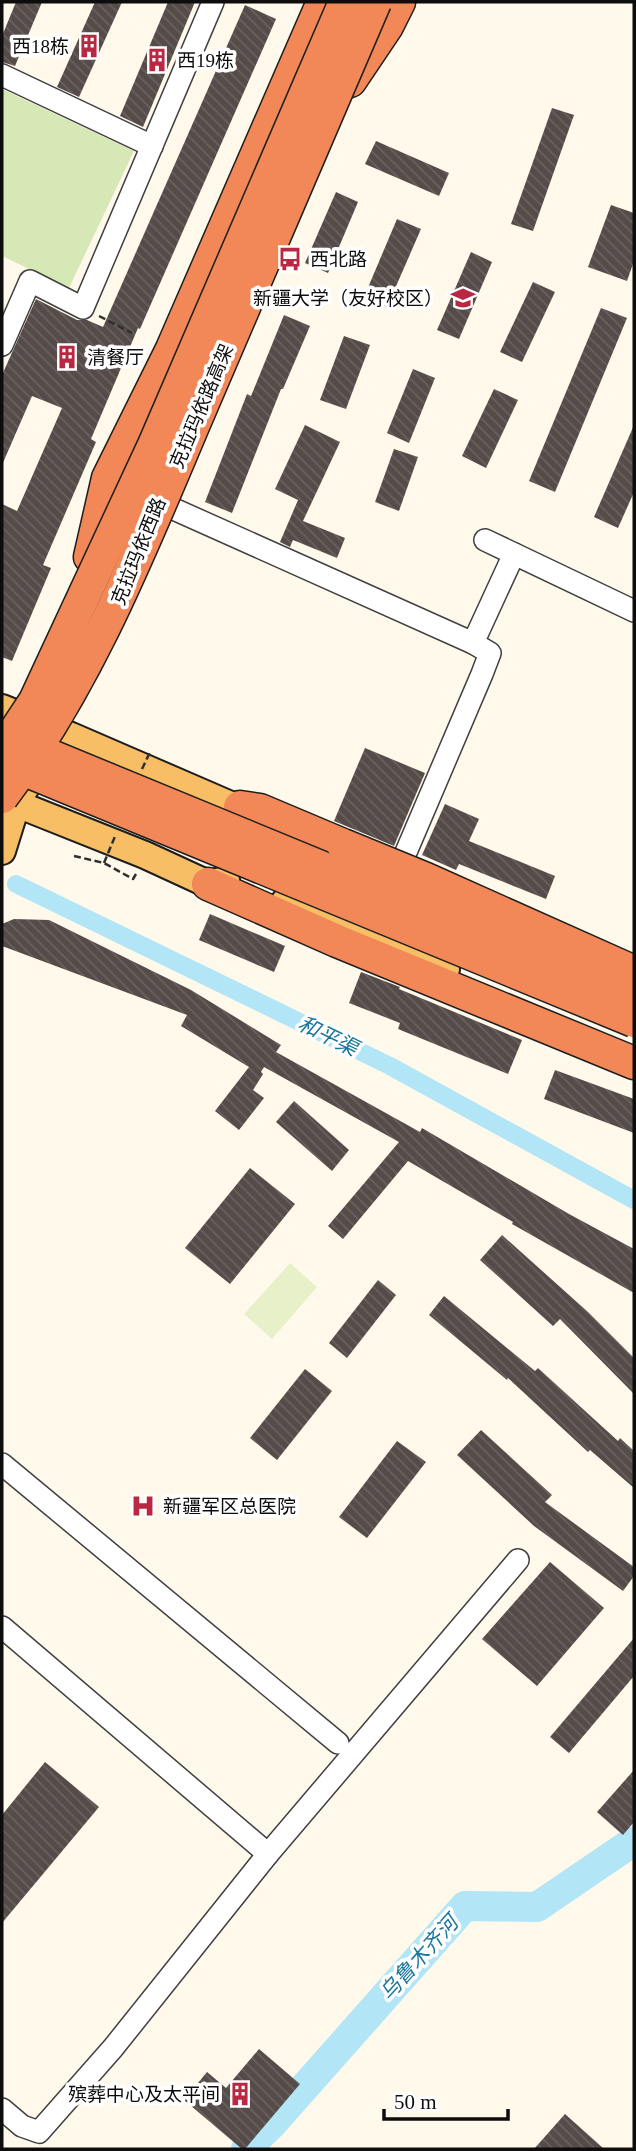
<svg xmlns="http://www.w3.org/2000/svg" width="636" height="2151" font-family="'Times New Roman','Noto Sans SC',serif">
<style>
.grass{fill:#d7e8b7}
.pitch{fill:#e8f0c9}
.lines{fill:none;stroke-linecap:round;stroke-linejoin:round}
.canal{stroke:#b2e5f5;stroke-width:18}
.river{stroke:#b2e5f5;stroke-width:30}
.building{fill:url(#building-back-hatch)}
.minor-casing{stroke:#404040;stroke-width:24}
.major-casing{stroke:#1e1e1e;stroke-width:30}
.highway-casing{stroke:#1e1e1e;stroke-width:35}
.path{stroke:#2f2f2f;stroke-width:2.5;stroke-dasharray:7 3.5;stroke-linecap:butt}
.minor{stroke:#fff;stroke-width:21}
.major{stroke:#f7be65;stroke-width:26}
.highway{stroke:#f28857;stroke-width:32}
.highway-bridge-casing{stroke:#1e1e1e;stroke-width:35;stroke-linecap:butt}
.path-bridge{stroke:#2f2f2f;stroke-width:2.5;stroke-dasharray:7 3.5;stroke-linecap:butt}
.highway-bridge{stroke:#f28857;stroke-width:32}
.labels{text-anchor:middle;stroke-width:7;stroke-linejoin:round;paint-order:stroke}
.poi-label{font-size:19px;fill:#0d0d0d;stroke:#fff;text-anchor:start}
.street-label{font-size:19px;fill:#0d0d0d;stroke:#fff}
.water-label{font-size:21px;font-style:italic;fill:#18759c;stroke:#fff}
</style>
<defs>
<pattern id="building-back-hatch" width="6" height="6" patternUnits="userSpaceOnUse" patternTransform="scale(1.75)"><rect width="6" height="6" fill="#554c49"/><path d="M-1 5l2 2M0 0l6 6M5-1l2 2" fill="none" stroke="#68615f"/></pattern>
</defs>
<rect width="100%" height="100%" fill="#fff9ec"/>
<path class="grass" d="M2 89 134 151 69 288 2 256Z"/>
<path class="pitch" d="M290 1263 317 1287 272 1339 244 1314Z"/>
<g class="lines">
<path class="canal" d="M16 884 390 1066 634 1200"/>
<path class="river" d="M246 2149 271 2125 465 1906 537 1907 634 1841"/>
</g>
<g class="building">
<path d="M16 2H42L15 66 2 62V36Z"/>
<path d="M95 2H122L79 97 57 87Z"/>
<path d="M168 2H195L143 127 120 116Z"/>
<path d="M245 5 276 19 140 329 138 328 91 439 96 442 43 565 51 568 12 661 2 657V504L17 511 62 408 32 396 2 465V375L36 299 77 320H87L103 327Z"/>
<path d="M552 108 574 115 533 231 511 224Z"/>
<path d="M376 141 449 173 439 196 365 164Z"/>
<path d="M336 192 358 202 328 273 305 263Z"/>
<path d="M611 205 634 213V261L627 281 588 267Z"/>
<path d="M397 219 421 229 387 307 364 297Z"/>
<path d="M471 252 492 262 459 339 437 330Z"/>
<path d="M533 282 555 292 522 362 500 352Z"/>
<path d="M601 308 627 318 555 492 529 481Z"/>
<path d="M284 315 310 326 283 389H281L232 513 205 502 247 394 251 396Z"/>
<path d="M344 336 370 345 346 409 320 400Z"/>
<path d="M413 369 435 378 409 443 387 433Z"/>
<path d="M494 389 518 400 486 468 462 456Z"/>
<path d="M305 425 340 442 303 521 345 538 337 558 293 540 290 547 280 542 298 500 275 489Z"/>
<path d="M634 425V492L618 528 594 517Z"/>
<path d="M394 449 418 457 399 511 375 502Z"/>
<path d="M365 748 425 773 394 846 334 821Z"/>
<path d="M445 804 479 819 469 841 555 876 546 899 459 864 456 870 422 855Z"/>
<path d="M210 914 285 946 274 972 199 940Z"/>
<path d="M14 919 49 920 191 990 281 1045 276 1052 420 1132 422 1128 569 1214 634 1249V1293L512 1224 513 1222 408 1161 343 1239 328 1226 399 1142 264 1067 261 1072 263 1074 253 1090 264 1098 239 1130 215 1111 249 1067 181 1026 187 1015 2 946V924Z"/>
<path d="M361 972 400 987 399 989 522 1040 508 1074 398 1029 400 1023 349 1003Z"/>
<path d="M555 1070 634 1099V1133L544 1099Z"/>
<path d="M294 1101 349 1150 332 1171 276 1122Z"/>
<path d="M250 1168 295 1204 230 1284 185 1248Z"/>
<path d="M502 1235 588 1312 634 1358V1394L560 1319 553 1326 480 1260Z"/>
<path d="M378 1280 396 1295 347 1358 329 1343Z"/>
<path d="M444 1296 535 1371 538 1368 618 1441 620 1438 634 1451V1488L590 1450 588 1452 508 1378 507 1380 429 1315Z"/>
<path d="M305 1369 332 1391 277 1460 250 1438Z"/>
<path d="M481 1430 552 1495 545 1502 634 1567V1576L623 1591 534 1526 457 1455Z"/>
<path d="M397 1441 426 1462 367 1538 339 1517Z"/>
<path d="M550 1562 604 1608 537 1686 482 1639Z"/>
<path d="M634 1638V1676L569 1753 550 1737Z"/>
<path d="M45 1762 99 1807 2 1923V1815Z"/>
<path d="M634 1770V1822L623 1835 597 1812Z"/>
<path d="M259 2049 300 2084 245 2149H242L184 2100 207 2072 226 2088Z"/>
<path d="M565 2114 604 2149H534Z"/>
</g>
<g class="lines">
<g class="minor-casing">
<g id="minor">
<path d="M2 75 152 146"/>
<path d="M2 345 30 281 83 308 213 2"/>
<path d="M158 502 473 643"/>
<path d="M485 540 634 611"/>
<path d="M395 878 482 674 490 653 473 643 514 554"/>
<path d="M2 1464 338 1743"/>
<path d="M2 1627 268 1854"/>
<path d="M2 2109 22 2126 39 2132 113 2048 268 1854 518 1560"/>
</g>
</g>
<g class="major-casing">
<g id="major">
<path d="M2 708 71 736 256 816"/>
<path d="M2 798 145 855 208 884 226 880"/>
<path d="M2 823 32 778"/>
<path d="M2 851 16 806"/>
<path d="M285 901 446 969"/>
</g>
</g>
<g class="highway-casing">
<g id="highway">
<path d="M350 81 387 26 399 2"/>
<path d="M90 557 108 478 172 349 323 2"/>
<path d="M240 807 260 810 343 845"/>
<path d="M208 884 337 941 634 1063"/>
</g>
</g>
<g class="path">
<path d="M99 316 132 333"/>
<path d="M74 856 104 863 133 879 136 874"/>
</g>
<use href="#minor" class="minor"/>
<use href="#major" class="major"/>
<use href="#highway" class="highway"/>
<g class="highway-bridge-casing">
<g id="highway-bridge">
<path d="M17 742 634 996"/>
<path d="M2 751 35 701 154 445 345 2"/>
<path d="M3 761 634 1021"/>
<path d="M2 797C86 686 139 554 193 426 254 285 314 143 375 2"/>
<path d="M343 845 426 879 634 972"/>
</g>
</g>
<g class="path-bridge">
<path d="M142 769 151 750"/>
<path d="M104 863 116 834"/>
</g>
<use href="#highway-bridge" class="highway-bridge"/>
</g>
<defs>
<g id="building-bare" transform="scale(1.89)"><path d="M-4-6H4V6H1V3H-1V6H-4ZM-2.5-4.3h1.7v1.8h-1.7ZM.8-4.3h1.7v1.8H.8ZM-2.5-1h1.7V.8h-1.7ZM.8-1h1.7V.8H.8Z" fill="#ba2743" stroke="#fff" stroke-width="2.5" paint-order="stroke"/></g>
<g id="bus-bare" transform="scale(1.89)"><path d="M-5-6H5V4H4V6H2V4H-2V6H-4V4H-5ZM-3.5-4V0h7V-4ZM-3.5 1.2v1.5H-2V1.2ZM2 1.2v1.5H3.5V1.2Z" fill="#ba2743" stroke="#fff" stroke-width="2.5" paint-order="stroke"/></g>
<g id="school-bare" transform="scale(1.89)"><path d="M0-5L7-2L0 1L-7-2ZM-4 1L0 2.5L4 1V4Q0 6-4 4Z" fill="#ba2743" stroke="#fff" stroke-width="2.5" paint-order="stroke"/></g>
<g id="hospital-bare" transform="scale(1.89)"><path d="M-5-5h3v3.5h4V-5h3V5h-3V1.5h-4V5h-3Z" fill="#ba2743" stroke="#fff" stroke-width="2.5" paint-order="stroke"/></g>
</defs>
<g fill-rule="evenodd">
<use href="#building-bare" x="89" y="46"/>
<use href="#building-bare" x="157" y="60"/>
<use href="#bus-bare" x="290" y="259"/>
<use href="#school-bare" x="463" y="298"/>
<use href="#building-bare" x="67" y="357"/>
<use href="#hospital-bare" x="143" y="1506"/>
<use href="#building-bare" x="240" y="2094"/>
</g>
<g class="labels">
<g class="poi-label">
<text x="69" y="53" text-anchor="end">西18栋</text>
<text x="177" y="67">西19栋</text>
<text x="310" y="266">西北路</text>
<text x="443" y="305" text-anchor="end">新疆大学（友好校区）</text>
<text x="87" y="364">清餐厅</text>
<text x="163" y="1513">新疆军区总医院</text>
<text x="220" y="2101" text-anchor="end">殡葬中心及太平间</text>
</g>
<g class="street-label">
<text transform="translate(201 406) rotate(-67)" y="7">克拉玛依路高架</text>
<text transform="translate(138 551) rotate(-68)" y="7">克拉玛依西路</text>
</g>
<g class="water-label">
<text transform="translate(328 1036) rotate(26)" y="7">和平渠</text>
<text transform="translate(419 1958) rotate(-48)" y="7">乌鲁木齐河</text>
</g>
</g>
<rect width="636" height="2151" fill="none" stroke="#0d0d0d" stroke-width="7"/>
<path d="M384 2109v10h124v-10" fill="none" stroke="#0d0d0d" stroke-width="3.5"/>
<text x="394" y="2109" font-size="21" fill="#0d0d0d" stroke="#ffffff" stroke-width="5" paint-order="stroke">50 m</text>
</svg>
